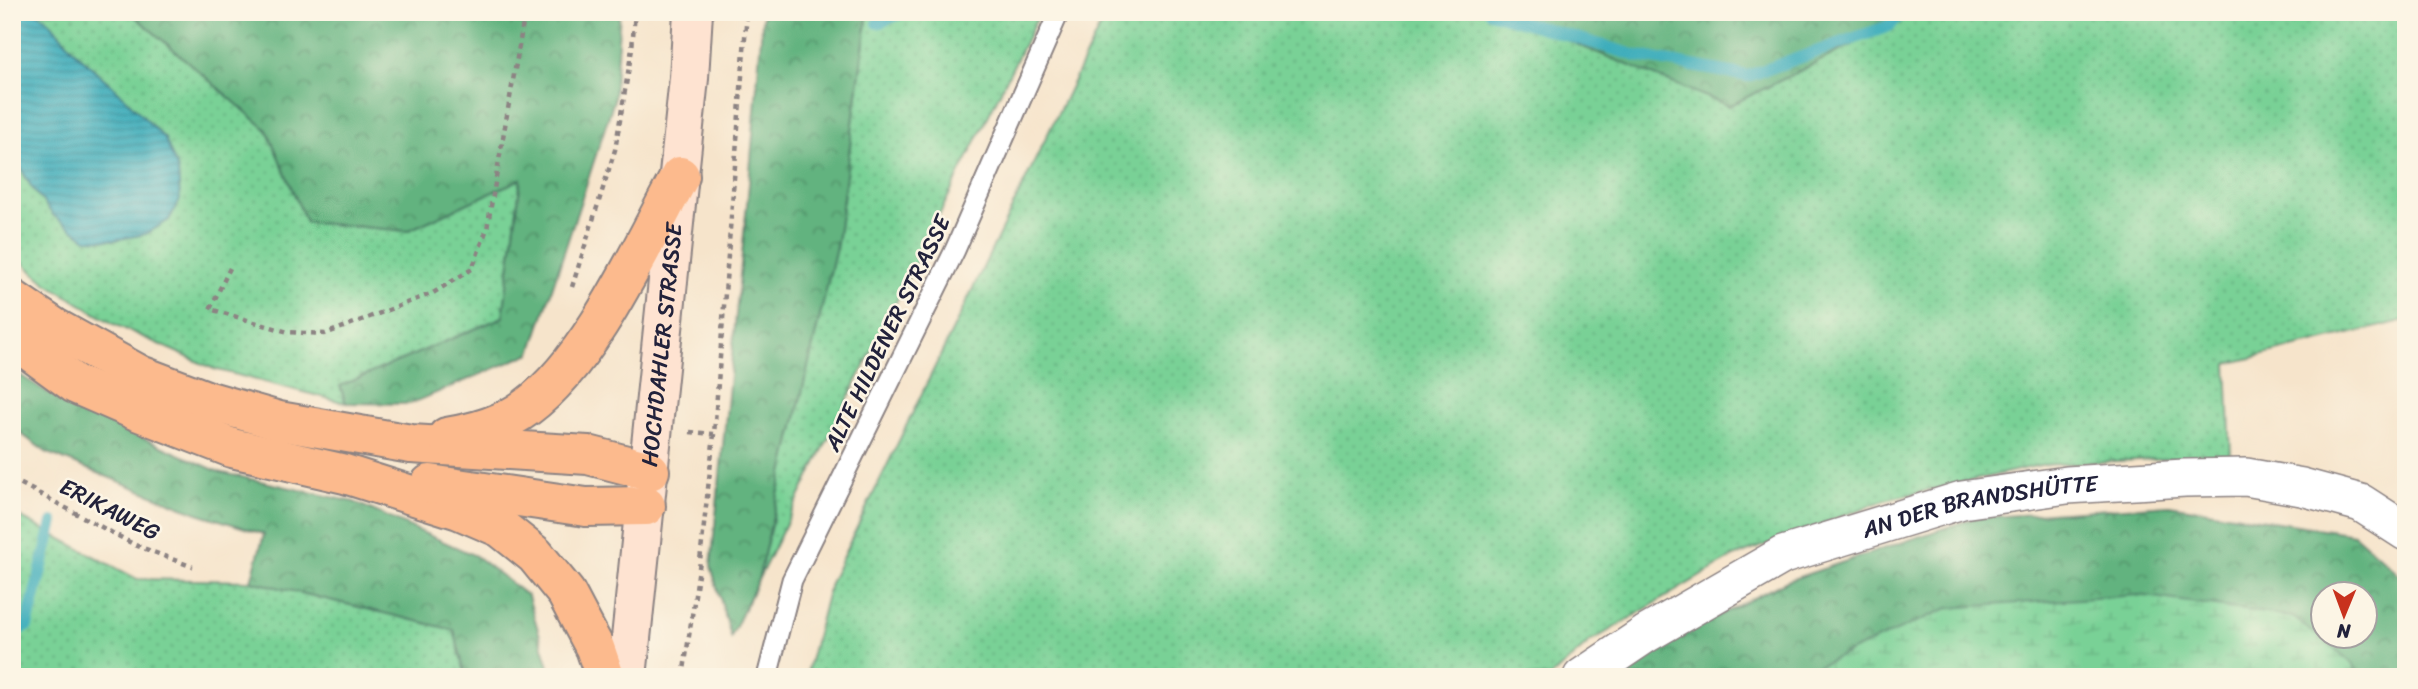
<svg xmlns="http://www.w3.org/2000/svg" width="2418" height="689" font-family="Sriracha,sans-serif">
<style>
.grass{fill:url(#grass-dots);stroke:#4e7a68;stroke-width:2}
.forest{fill:url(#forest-crowns);stroke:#426a5d;stroke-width:2;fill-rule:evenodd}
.wetland{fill:url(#wetland-marsh);stroke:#4e7a68;stroke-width:2}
.water{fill:url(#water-rules);stroke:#30687b;stroke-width:2}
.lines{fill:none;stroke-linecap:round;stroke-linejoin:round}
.stream{stroke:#3eadbb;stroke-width:12}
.lane-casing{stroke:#8c8383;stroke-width:23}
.street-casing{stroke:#8c8383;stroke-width:40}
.secondary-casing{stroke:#8c8383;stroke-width:42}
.highway-casing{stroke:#8c8383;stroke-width:42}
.path{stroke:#8c8383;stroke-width:4.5;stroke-dasharray:5 5;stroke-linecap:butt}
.lane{stroke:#fff;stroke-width:19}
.street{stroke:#fff;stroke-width:37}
.secondary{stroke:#fee3d1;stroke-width:38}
.highway{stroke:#fcba8d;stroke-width:38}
.labels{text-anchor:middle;stroke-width:5;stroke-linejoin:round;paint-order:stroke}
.street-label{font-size:23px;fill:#22223b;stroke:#fcf5e5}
</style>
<defs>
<pattern id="grass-dots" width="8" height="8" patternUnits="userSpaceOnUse" patternTransform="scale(1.75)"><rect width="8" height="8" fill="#79d196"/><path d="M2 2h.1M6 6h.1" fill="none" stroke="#68b382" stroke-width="1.8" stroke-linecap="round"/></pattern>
<pattern id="forest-crowns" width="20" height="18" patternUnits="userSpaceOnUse" patternTransform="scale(1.75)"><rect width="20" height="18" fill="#62b37f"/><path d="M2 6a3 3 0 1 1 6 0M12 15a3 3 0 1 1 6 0" fill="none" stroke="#509169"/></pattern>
<pattern id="wetland-marsh" width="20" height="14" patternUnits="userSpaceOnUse" patternTransform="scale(1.75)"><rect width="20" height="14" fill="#79d196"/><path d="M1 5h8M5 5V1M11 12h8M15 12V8" fill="none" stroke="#68b382"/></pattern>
<pattern id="water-rules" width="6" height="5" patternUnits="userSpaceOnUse" patternTransform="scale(1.75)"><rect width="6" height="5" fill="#3eadbb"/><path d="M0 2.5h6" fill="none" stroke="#348c99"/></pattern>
</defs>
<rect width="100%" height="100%" fill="#fcf5e5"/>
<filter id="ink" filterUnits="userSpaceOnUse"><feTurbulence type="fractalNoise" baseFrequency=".0143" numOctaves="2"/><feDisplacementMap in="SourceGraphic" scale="14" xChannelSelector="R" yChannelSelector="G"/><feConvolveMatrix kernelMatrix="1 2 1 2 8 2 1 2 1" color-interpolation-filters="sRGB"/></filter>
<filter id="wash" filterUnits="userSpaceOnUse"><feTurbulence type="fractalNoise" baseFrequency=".00686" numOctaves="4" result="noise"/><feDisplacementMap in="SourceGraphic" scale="28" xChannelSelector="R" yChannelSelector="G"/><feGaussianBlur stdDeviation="1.57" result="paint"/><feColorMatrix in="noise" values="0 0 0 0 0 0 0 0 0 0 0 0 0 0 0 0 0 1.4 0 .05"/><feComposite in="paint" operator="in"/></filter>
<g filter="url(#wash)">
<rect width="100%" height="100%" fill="#f6e4cb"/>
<g class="grass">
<path d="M36 12H130L267 130 307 222 407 231 521 178 503 317 340 386 346 403 214 369 112 323 46 283 12 254V153L31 186 54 216 165 139C137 110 108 83 78 55 64 41 53 24 36 12Z"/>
<path d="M868 12H1040L758 580 837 243Z"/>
<path d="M1107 12H1497L1729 106 1918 12H2400L2406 17V320L2227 364 2231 455 2041 465 1885 500 1731 558 1590 642 1550 677H806L830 583Z"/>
<path d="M12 513 137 579 251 581 455 630 466 677H12Z"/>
</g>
<g class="forest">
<path d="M130 12H620L614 100 531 353 410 404 346 403 340 386 503 317 521 179 407 231 306 222 267 130Z"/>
<path d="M763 12H868L837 243 758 580 731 637 711 566 749 184Z"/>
<path d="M1497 12H1918L1729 106Z"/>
<path d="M12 370 63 402 219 472 354 502 476 556 528 596 552 677H466L454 630 251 581 264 534 197 513 46 452 12 427Z"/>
<path d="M2169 505 2354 534 2406 580V677H2359L2351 662 1844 655 1793 677H1610L1634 658 1787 581 1975 518ZM2324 594H2366V636H2324Z"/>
</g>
<path class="wetland" d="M2139 595 2293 617 2351 662 2359 677H1793L1948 608Z"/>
<path class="water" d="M12 12H36L47 19 76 53 122 95 165 139 178 170 180 199 169 220 146 234 114 240 86 239 54 216 31 186 12 153Z"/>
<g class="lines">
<g class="stream">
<path d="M1490 12 1637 56 1748 76 1889 26 1903 12"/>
<path d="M878 23 904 12"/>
<path d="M12 632 27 626 53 522"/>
</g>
</g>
</g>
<g filter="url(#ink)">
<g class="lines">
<g class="lane-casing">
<path id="lane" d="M767 677 792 580 955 250 1059 12"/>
</g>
<g class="street-casing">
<g id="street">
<path id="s1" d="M1582 677 1646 634 1783 555 1962 500 2067 485 2185 478 2246 477 2302 487 2361 503 2406 532"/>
</g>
</g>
<g class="secondary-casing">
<g id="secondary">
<path id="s2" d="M627 677 689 78 693 12"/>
</g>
</g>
<g class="highway-casing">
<g id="highway">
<path d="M12 299 55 328 140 375 206 400 279 421 411 444 588 455 650 471"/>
<path d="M12 338 75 384 137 411 232 448 345 474 459 510 501 528 535 555 566 593 595 648 605 677"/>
<path d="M447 437C475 432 503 425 527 407 592 359 641 247 680 176"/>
<path d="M430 484 586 507 646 506"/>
</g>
</g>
<g class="path">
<path d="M230 268 210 309 288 332 325 334 433 293 472 269 487 229 525 12"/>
<path d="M572 287 615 150 632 49 635 12"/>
<path d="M690 432 714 434"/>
<path d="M12 479 135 545 193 567"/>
<path d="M683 677 700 561 714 434 747 12"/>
</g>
<use href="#lane" class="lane"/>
<use href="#street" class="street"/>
<use href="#secondary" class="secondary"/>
<use href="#highway" class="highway"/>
</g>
</g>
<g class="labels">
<g class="street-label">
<text transform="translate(887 333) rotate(-64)" y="8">ALTE HILDENER STRASSE</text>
<text dy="8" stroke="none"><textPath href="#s2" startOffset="334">HOCHDAHLER STRASSE</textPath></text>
<text dy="8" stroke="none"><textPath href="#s1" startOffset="439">AN DER BRANDSHÜTTE</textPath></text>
<text transform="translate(110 509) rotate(27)" y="8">ERIKAWEG</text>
</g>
</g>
<rect width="2418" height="689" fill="none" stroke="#fcf5e5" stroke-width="42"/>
<g transform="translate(2344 615) rotate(181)"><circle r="33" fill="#fcf5e5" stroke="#a5a1a1" stroke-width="2"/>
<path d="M0-5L12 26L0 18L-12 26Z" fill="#c8321e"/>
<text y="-10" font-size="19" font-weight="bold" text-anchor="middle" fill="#22223b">N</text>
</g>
</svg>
